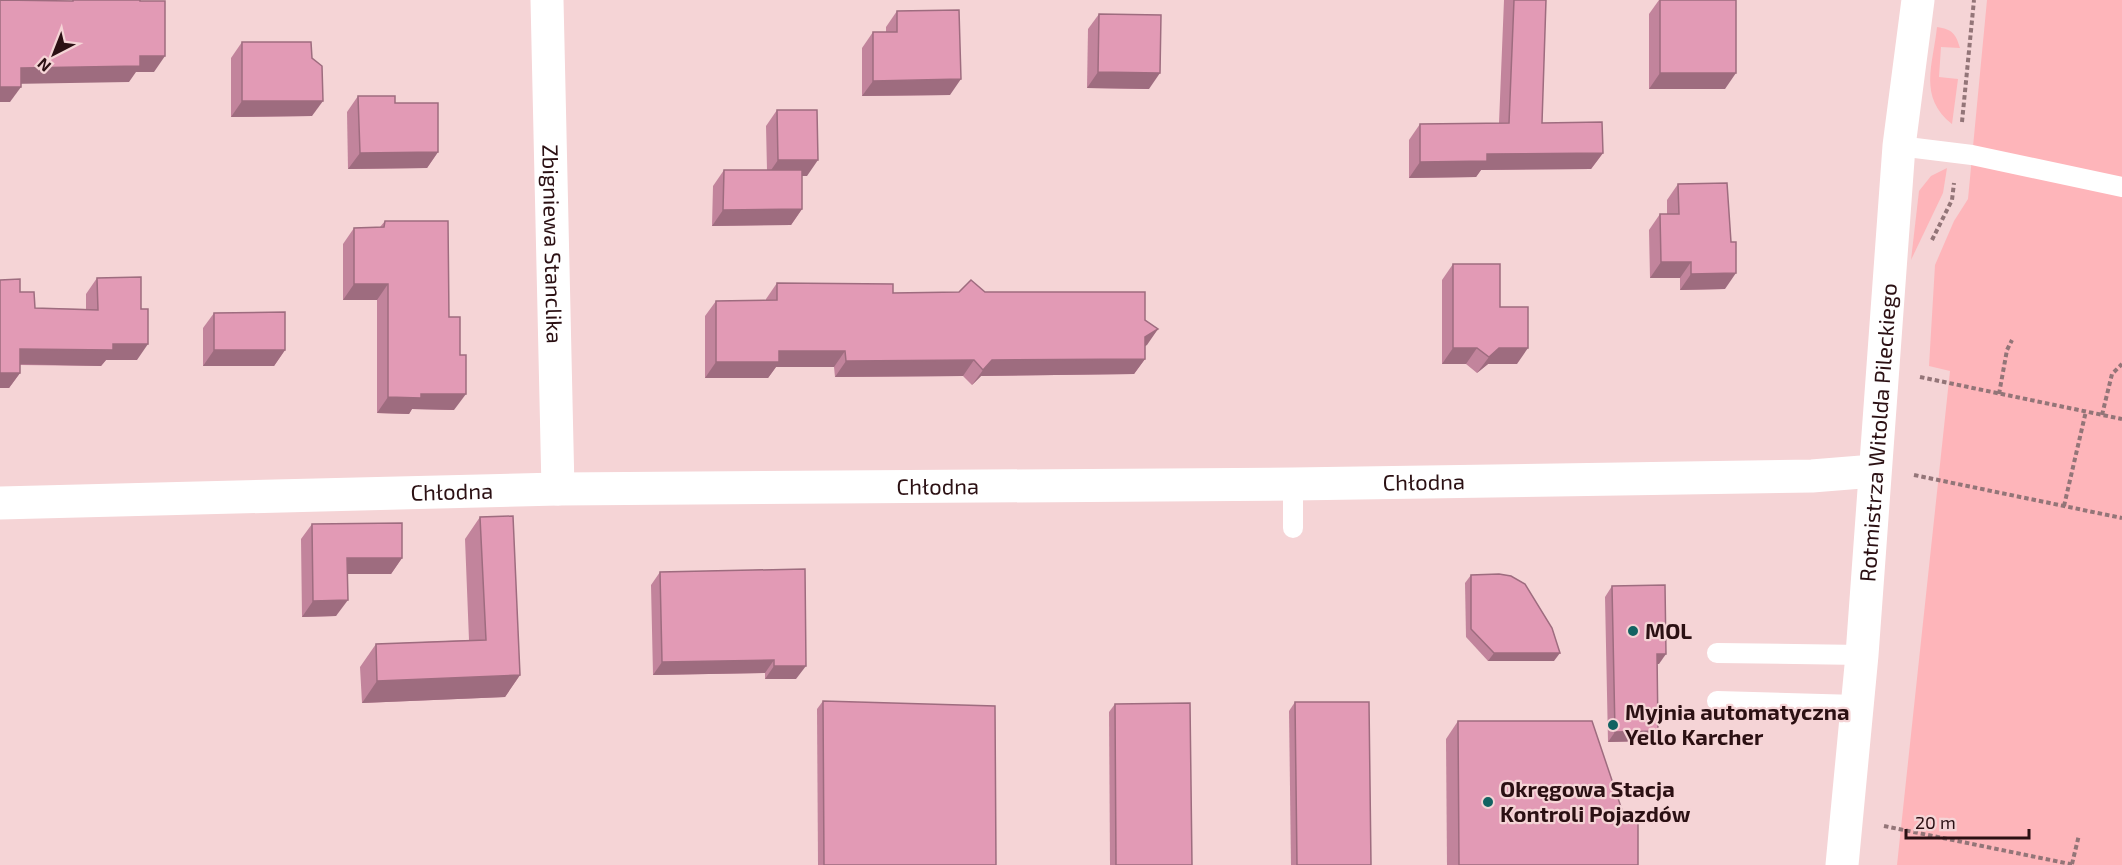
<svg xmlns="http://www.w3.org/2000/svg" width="2122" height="865" font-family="'Exo 2',sans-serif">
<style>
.green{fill:#feb5ba}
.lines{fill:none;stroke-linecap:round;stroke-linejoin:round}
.path{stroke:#937578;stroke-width:4;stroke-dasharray:4.5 3;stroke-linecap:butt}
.lane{stroke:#fff;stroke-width:20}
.street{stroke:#fff;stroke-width:33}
.secondary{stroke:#fff;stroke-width:33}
.wall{fill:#c2849c}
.shaded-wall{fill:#9e6c7f}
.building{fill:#e29ab5;stroke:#9e6c7f;stroke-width:1.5}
.poi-dot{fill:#126362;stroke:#f5d4d6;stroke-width:2}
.labels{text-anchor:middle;stroke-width:4.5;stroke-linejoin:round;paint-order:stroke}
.street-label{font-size:22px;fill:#2b1013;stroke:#f5d4d6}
.poi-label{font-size:22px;font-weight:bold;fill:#2b1013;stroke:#f5d4d6;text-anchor:start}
</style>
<rect width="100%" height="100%" fill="#f5d4d6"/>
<g class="green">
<path d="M1987 0H2122V865H1897L1950 371 1929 366 1935 265 1954 221 1968 199Z"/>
<path d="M1937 27C1952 29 1956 34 1960 48L1941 47 1939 77 1958 79 1952 124C1918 97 1933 65 1937 27Z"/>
<path d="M1947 168 1943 193 1911 260 1919 191 1931 176Z"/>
</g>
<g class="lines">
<g class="path">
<path d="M1962 122 1974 0"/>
<path d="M1932 240 1952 200 1954 183"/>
<path d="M1920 377 2122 419"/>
<path d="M1999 394 2007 350 2012 340"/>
<path d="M2102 415 2112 374 2122 364"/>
<path d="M1914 475 2122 518"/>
<path d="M2064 506 2086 411"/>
<path d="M1884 826 2075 865"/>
<path d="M2072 864 2079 835"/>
</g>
<g class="lane">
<path d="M1899 146 1972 155 2122 187"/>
<path d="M1293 484V528"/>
<path d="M1717 653 1862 655"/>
<path d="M1717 701 1857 705"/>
</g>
<g class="street">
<path id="s1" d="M547 0 558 489"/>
<path id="s2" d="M0 503 558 489 1293 484 1812 476 1874 471"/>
</g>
<path class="secondary" id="s3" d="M1842 865 1862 655 1899 146 1918 0"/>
</g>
<g class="wall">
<path d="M1504 0H1546L1542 123 1603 153 1591 169 1481 170 1476 177 1409 178V140L1420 124 1499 123Z"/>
<path d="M1659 0H1736L1725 89H1649V14Z"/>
<path d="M897 11 950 95 862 96V48L873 32H886V27Z"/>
<path d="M1099 14 1149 89 1087 88 1088 29Z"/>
<path d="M242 42 312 116 231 117V58Z"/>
<path d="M358 96 395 103 438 152 427 168 348 169 347 112Z"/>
<path d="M777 110 807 176H802V209L791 225 712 226 713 186 724 170H767L766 126Z"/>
<path d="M1678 184 1725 289 1680 290V278H1650L1649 230 1660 214H1667V200Z"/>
<path d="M385 221 449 317 454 410 412 409 409 414 377 413V300H343V244L354 228 380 227Z"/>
<path d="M1453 264 1500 307 1517 364H1488L1477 373 1466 364H1442V280Z"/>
<path d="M97 278 137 360H106L101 366 20 365V373L9 388H0V280L20 292 35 308 86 309V294Z"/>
<path d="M777 283 893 293 985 292 1145 320 1158 329 1145 346V359L1134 374 981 376 972 385 963 376 835 377 834 367H776L768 378H705V316L716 301 766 300V299Z"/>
<path d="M214 313 285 350 274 366H203V328Z"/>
<path d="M480 517 520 675 505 697 362 703 360 667 376 644 469 640 465 539Z"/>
<path d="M312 524 402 558 391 574H347L336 616 302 617 301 539Z"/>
<path d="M805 569 796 679H765V673L653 675 651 585 660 572Z"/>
<path d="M1471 575 1554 661H1488L1466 637 1465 583Z"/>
<path d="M1612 586 1659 664H1657L1658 731 1650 741 1608 742 1605 597Z"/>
<path d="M823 701 996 865H818L817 709Z"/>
<path d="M1295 702 1371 865H1291L1289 711Z"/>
<path d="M1115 704 1192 865H1110L1109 712Z"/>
<path d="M1458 721 1638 865H1447L1446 739Z"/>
</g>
<g class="shaded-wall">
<path d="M140 56H165L154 72H136L129 82 10 84 21 68Z"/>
<path d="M1098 72 1160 73 1149 89 1087 88Z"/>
<path d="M1660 73H1736L1725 89H1649Z"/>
<path d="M961 79 950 95 862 96 873 81Z"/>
<path d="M0 87H21L10 102H0Z"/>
<path d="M242 101H323L312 116 231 117Z"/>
<path d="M438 152 427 168 348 169 360 153Z"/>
<path d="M1603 153 1591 169 1481 170 1476 177 1409 178 1420 162 1487 154Z"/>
<path d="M778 160H818L807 176H767Z"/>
<path d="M802 209 791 225 712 226 723 210Z"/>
<path d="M1661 262H1691L1680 278H1650Z"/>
<path d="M1736 273 1725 289 1680 290 1691 274Z"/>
<path d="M354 284H388L377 300H343Z"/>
<path d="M1158 329 1147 345 1134 353 1145 337Z"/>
<path d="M113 344H148L137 360H106L101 366 9 364 20 349Z"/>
<path d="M1453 348H1477L1466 364H1442Z"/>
<path d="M1499 348H1528L1517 364H1488L1477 373 1489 357Z"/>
<path d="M214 350H285L274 366H203Z"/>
<path d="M779 351H845L834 367H776L768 378H705L716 362Z"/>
<path d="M1145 359 1134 374 981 376 972 385 983 370 992 360Z"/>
<path d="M974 360 963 376 835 377 846 361Z"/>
<path d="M0 373H20L9 388H0Z"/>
<path d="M421 394H466L454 410 412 409 409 414 377 413 388 397Z"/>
<path d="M347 558H402L391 574H336Z"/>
<path d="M348 600 336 616 302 617 313 601Z"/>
<path d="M1494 653H1560L1554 661H1488Z"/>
<path d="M1657 654H1666L1659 664H1650Z"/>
<path d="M774 660 765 673 653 675 662 662Z"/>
<path d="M774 666H806L796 679H765Z"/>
<path d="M520 675 505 697 362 703 377 681Z"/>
<path d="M1658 731 1650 741 1608 742 1615 732Z"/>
</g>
<g class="building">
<path d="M0 0 73 1V0H140V1H165V56H140V66L21 68V87H0Z"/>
<path d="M1514 0H1546L1542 123 1602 122 1603 153 1487 154V161L1420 162V124L1509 123Z"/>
<rect x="1660" y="0" width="76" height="73"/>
<path d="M959 10 961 79 873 81V32H897V11Z"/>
<path d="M1099 14 1161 15 1160 73 1098 72Z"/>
<path d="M242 42H311L312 58 322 66 323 101H242Z"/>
<path d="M358 96H395V103H438V152L360 153Z"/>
<path d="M777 110H817L818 160H778Z"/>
<path d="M724 170H802V209L723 210Z"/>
<path d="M1727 183 1731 242H1736V273L1691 274V262H1661L1660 214H1679L1678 184Z"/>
<path d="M385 221H448L449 317H460V355H466V394H421V398L388 397V284H354V228L384 227Z"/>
<path d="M1453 264H1500V307H1528V348H1499L1489 357 1477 348H1453Z"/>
<path d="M141 277V309H148V344H113V350L20 349V373H0V280L20 279V292H34L35 308 98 310 97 278Z"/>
<path d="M971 280 985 292H1145V320L1158 329 1145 337V359L992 360 983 370 974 360 846 361 845 351H779V362H716V301L777 300V283L893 284V293L959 292Z"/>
<path d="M285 312V350H214V313Z"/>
<path d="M513 516 520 675 377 681 376 644 486 640 480 517Z"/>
<path d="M402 523V558H347L348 600 313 601 312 524Z"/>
<path d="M805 569 806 666H774V660L662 662 660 572Z"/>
<path d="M1499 574 1511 576 1525 584 1552 628 1560 653H1494L1471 629V575Z"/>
<path d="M1665 585 1666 654H1657L1658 731 1615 732 1612 586Z"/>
<path d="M823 701 995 706 996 865H824Z"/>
<path d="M1295 702H1369L1371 865H1297Z"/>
<path d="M1190 703 1192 865H1116L1115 704Z"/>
<path d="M1458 721H1592L1625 819 1638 817V865H1459Z"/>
</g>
<g class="poi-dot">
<circle cx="1633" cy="631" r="6"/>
<circle cx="1613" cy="725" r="6"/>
<circle cx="1488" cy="802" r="6"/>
</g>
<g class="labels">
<g class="street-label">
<text dy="8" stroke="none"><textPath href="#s1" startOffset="244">Zbigniewa Stanclika</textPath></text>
<text dy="8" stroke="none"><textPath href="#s3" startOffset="434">Rotmistrza Witolda Pileckiego</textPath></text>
<text dy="8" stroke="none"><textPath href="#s2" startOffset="1424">Chłodna</textPath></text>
<text dy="8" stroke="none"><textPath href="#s2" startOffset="938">Chłodna</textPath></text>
<text dy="8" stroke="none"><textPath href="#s2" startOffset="452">Chłodna</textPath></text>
</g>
<g class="poi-label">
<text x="1645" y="639">MOL</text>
<text x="1625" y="720">Myjnia automatyczna<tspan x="1625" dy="25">Yello Karcher</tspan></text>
<text x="1500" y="797">Okręgowa Stacja<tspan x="1500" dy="25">Kontroli Pojazdów</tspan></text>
</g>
</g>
<g transform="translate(54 54) rotate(222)" stroke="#f5d4d6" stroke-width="4.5" paint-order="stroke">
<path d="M0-4.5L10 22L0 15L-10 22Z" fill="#2b1013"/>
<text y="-9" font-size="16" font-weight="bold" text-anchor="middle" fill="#2b1013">N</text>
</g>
<path d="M1906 829v9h123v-9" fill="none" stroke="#2b1013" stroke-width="3"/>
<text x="1915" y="829" font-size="18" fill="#2b1013" stroke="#f5d4d6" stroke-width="4.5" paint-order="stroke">20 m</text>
</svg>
